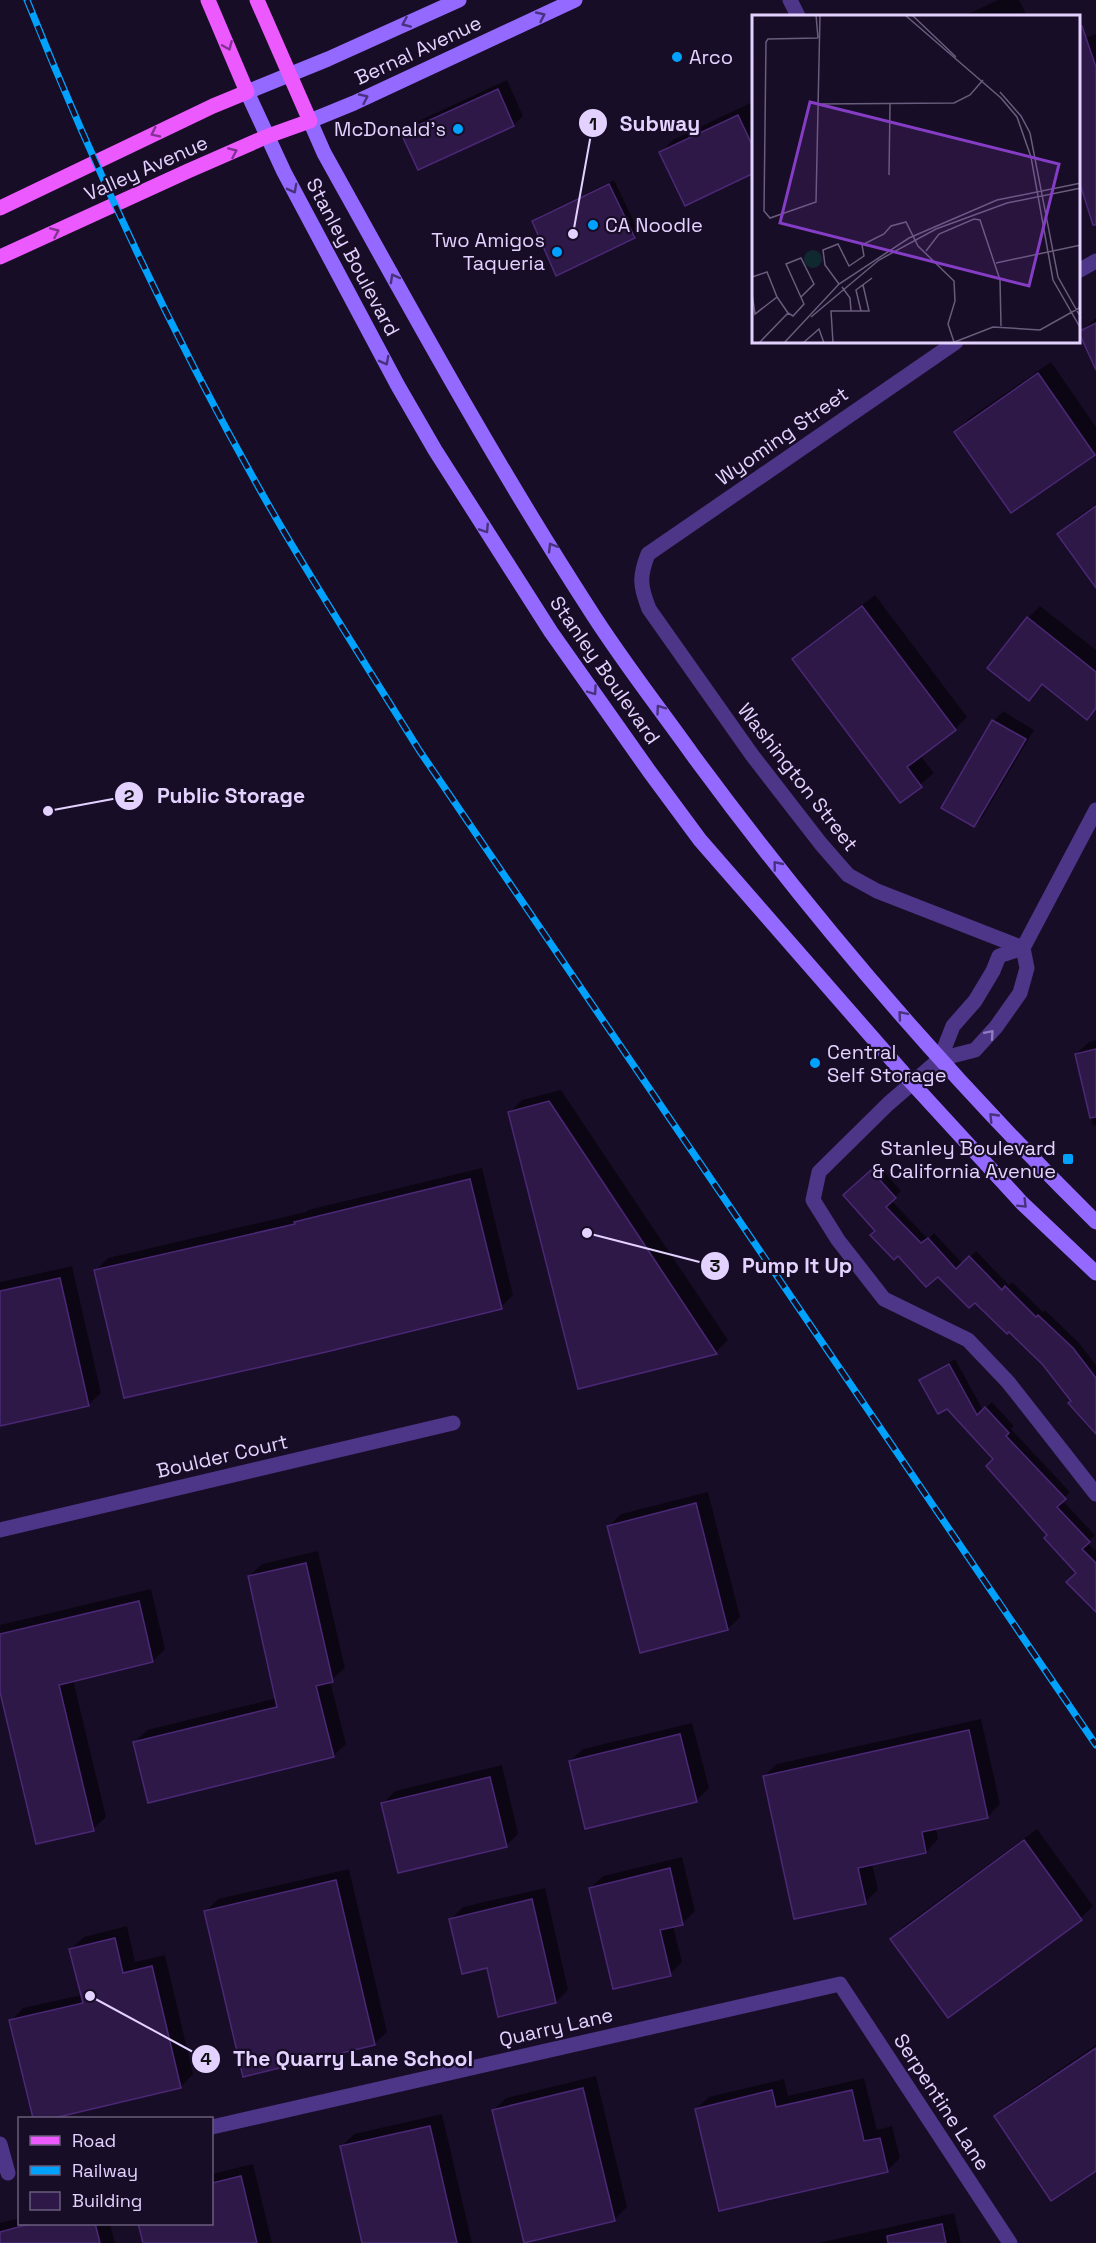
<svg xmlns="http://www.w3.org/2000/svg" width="1096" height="2243" font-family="'Space Grotesk',sans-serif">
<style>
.shadow{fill:#0007}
.building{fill:#2e1848;stroke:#4b2876;stroke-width:1.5}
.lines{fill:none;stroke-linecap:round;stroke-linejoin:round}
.street{stroke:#4d3588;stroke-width:15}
.secondary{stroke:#9369ff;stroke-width:15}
.primary{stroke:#ec59ff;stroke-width:15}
.rail-casing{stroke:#00a2fd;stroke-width:7}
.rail{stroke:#180d26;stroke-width:4.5;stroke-dasharray:14;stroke-linecap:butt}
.oneway{stroke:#49327d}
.oneway2{stroke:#823392}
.oneway3{stroke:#907cbe}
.poi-dot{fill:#00a2fd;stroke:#180d26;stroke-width:2}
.labels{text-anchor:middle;stroke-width:4.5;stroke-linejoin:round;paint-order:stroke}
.street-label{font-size:20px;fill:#e3d2ff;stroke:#180d26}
.poi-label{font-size:20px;fill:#e3d2ff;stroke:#180d26;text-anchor:start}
.inset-road{fill:none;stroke:#695c7d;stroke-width:1.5}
.view{fill:#853dc5;fill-opacity:0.15;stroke:#853dc5;stroke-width:3}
.inset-edge{fill:none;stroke:#e3d2ff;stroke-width:3}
.leader{fill:none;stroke:#e3d2ff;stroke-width:2}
.callout-dot{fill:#e3d2ff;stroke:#180d26;stroke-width:2}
.mark-label{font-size:18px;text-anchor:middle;font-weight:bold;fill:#111}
.callout-label{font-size:21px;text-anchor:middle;font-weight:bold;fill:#e3d2ff;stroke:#180d26;stroke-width:4.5;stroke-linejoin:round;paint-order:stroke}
</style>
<rect width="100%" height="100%" fill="#180d26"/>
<g class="shadow">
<path d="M998 0H1019L1027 16H964Z"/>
<path d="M1096 34V193L1085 197 1080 180V40Z"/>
<path d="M507 80 523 116 514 125 419 168 403 133 412 124Z"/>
<path d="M750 103 754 111V172L661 152 673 140Z"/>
<path d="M614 180 639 232 635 236 557 274 533 222 538 217Z"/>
<path d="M1096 318V366L1080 332Z"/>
<path d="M1051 362 1096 427V451L1094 454 956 432 968 419Z"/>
<path d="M1096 504V585L1059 534 1071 522Z"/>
<path d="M875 595 967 717 955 729 920 755 934 773 901 801 794 659 806 647Z"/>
<path d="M1040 606 1096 650V709L1087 718 1043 683 1029 699 1028 618Z"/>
<path d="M1003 711 1034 730 983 816 974 826 943 807 994 721Z"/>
<path d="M1096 1040V1125L1093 1126 1076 1054 1089 1042Z"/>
<path d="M561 1090 728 1340 716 1352 579 1387 510 1112 522 1100Z"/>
<path d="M878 1165 901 1191 891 1200 928 1239 934 1233 963 1264 976 1251 1009 1285 1012 1282 1043 1312 1045 1310 1079 1343 1096 1365V1431L1044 1364 976 1300 877 1231 851 1189Z"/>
<path d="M482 1168 513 1295 501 1307 96 1270 108 1258 306 1212 308 1210Z"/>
<path d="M72 1266 101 1393 88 1405 0 1425V1282Z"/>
<path d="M955 1359 983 1410 992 1402 1014 1426 1011 1429 1070 1492 1062 1500 1095 1535 1087 1543 1096 1551V1602L1078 1573 994 1459 921 1381 927 1375Z"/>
<path d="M708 1492 740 1617 728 1629 609 1526 621 1514Z"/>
<path d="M318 1551 345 1668 330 1681 346 1744 333 1756 134 1743 147 1730 277 1698 249 1576 262 1564Z"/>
<path d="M151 1589 165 1649 153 1661 73 1680 106 1817 93 1829 3 1696 0 1697V1625Z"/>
<path d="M981 1719 1000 1804 988 1817 936 1828 938 1839 926 1852 872 1863 878 1890 865 1902 764 1776 777 1764Z"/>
<path d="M692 1723 709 1788 696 1801 570 1761 583 1749Z"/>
<path d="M502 1765 518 1834 506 1846 382 1804 395 1791Z"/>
<path d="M1037 1829 1093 1906 1081 1918 948 2016 892 1939 904 1926Z"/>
<path d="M682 1857 695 1911 682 1924 673 1926 682 1962 670 1974 590 1888 603 1876Z"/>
<path d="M349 1869 387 2032 374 2044 205 1912 218 1899Z"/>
<path d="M545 1888 568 1990 556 2002 488 1967 451 1919 463 1907Z"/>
<path d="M127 1926 135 1962 165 1955 193 2074 181 2087 47 2118H34L11 2021 23 2008 82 1995 71 1949 84 1937Z"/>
<path d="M1096 2045V2169L996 2116 1009 2104Z"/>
<path d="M596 2076 627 2207 614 2220 493 2110 506 2098Z"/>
<path d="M864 2078 877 2130 892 2126 900 2158 888 2170 696 2109 709 2097 784 2079 788 2096Z"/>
<path d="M442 2114 472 2243H363L341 2147 354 2134Z"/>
<path d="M253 2164 272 2243H144L212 2224V2174Z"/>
<path d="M954 2213 961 2243H818Z"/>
<path d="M20 2218V2224H110L115 2243H0V2223Z"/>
</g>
<g class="building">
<path d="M1080 26H1082L1096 67V225H1093L1080 184Z"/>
<path d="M498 89 514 126 418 170 401 133Z"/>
<path d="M738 115 754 149V173L685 206 659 152Z"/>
<path d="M609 184 635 238 556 276 532 221Z"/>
<path d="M1096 323V370L1080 335V331Z"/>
<path d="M1038 373 1095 455 1011 513 954 432Z"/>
<path d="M1096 506V588L1057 534Z"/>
<path d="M862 606 956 730 907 767 922 787 900 803 792 659Z"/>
<path d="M1027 617 1096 672V708L1087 720 1042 684 1029 701 987 668Z"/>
<path d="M992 720 1026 739 974 827 941 808Z"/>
<path d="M1096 1049V1117L1090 1118 1075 1054Z"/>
<path d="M549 1101 717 1354 578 1389 508 1112Z"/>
<path d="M871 1170 896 1198 886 1207 921 1243 928 1238 956 1269 969 1256 1002 1290 1005 1286 1036 1317 1038 1315 1073 1348 1096 1378V1434L1068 1403 1071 1401 1043 1365 1009 1332 1007 1334 975 1303 969 1308 938 1277 926 1287 898 1256 894 1260 870 1235 875 1231 843 1195Z"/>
<path d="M470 1179 502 1309 326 1352 124 1398 94 1270 295 1224 294 1222Z"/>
<path d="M60 1278 89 1406 0 1426V1291Z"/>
<path d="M949 1364 977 1415 985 1407 1009 1433 1006 1436 1066 1499 1057 1507 1090 1542 1082 1549 1096 1563V1612L1066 1582 1076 1573 1044 1538 1047 1535 986 1466 993 1459 947 1409 938 1414 919 1380Z"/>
<path d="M696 1503 728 1630 640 1653 607 1526Z"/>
<path d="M306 1563 333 1682 316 1686 334 1757 148 1803 133 1742 277 1707 248 1576Z"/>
<path d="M139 1601 153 1662 59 1685 94 1831 36 1844 0 1692V1634Z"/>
<path d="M969 1730 988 1818 922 1832 926 1853 858 1868 866 1904 794 1919 763 1776Z"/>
<path d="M680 1734 697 1802 585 1829 569 1761Z"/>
<path d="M490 1777 507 1847 398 1873 381 1803Z"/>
<path d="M1024 1840 1082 1920 948 2018 890 1939Z"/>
<path d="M670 1868 683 1925 660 1930 671 1976 613 1989 589 1888Z"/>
<path d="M336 1880 375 2045 243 2077 204 1911Z"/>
<path d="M532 1899 556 2003 498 2017 487 1968 462 1974 449 1919Z"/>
<path d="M115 1938 123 1973 152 1966 181 2088 54 2118H33L9 2020 83 2003 69 1949Z"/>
<path d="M1096 2048V2171L1051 2201 994 2116Z"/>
<path d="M583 2088 615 2221 524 2243 492 2110Z"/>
<path d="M772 2090 776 2107 852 2090 864 2141 880 2138 888 2172 719 2211 695 2109Z"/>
<path d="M430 2126 457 2243H362L340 2146Z"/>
<path d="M241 2176 257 2243H143L138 2223H212V2183Z"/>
<path d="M33 2223H95L100 2243H0V2232Z"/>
<path d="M942 2224 946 2243H888L887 2236Z"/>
</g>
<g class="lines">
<g class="street">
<path d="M790 0 798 16"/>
<path d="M1080 270 1096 261"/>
<path d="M956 342 648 554C639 577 640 586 649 609L752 755 821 844 848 875 877 891 1023 948"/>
<path d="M1023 948 1027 968 1020 993 996 1027 975 1050 940 1059 888 1104 819 1172 813 1200 838 1240 884 1299 968 1340 1008 1382 1096 1494"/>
<path d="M940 1059 953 1026 975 1001 993 971 999 956 1023 948 1096 810"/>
<path d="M0 1530 453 1423"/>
<path d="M212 2127 840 1984 1010 2243"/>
<path d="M0 2144 8 2173"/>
</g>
<g class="secondary">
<path d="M459 0 328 59 247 92 284 172 398 386 435 450 551 632 649 771 700 840 912 1083 1022 1203 1096 1273"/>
<path d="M575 0 354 103 310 121 324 153C409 306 493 460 588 607 620 658 657 705 692 754 814 920 949 1077 1096 1222"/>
</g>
<g class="primary">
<path d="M0 208 213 106 247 92 208 0"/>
<path d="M0 257 188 171 268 136 310 121 257 0"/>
</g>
<g class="rail-casing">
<path id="rail" d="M27 0C98 177 181 353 276 518 322 597 371 673 419 750L1096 1745"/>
</g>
<use href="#rail" class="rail"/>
</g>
<defs><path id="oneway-chevron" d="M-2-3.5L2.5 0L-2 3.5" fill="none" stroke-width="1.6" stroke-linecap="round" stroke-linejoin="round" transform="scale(1.5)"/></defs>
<g class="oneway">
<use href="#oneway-chevron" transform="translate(541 16) rotate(-25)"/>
<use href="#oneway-chevron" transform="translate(406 23) rotate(156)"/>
<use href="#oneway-chevron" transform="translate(364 98) rotate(-25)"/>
<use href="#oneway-chevron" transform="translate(293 189) rotate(62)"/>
<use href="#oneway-chevron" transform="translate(394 278) rotate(-119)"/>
<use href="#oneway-chevron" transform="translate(385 361) rotate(62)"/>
<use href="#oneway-chevron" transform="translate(485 529) rotate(57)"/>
<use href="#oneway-chevron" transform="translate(552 547) rotate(-121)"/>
<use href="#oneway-chevron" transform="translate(593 691) rotate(55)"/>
<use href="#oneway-chevron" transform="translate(660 709) rotate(-126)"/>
<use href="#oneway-chevron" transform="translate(777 865) rotate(-129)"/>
<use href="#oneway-chevron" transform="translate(902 1015) rotate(-130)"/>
<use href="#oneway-chevron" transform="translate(993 1117) rotate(-134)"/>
<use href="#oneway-chevron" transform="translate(1023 1204) rotate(45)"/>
</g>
<g class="oneway2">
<use href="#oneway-chevron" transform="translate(228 46) rotate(67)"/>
<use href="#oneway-chevron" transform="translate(155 133) rotate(154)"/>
<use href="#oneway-chevron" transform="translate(233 152) rotate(-24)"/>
<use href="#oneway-chevron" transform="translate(55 232) rotate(-24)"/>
</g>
<use class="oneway3" href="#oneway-chevron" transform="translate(990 1034) rotate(-49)"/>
<g class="poi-dot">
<circle cx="677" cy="57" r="6"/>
<circle cx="458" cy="129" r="6"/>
<circle cx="593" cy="225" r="6"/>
<circle cx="557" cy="252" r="6"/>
<circle cx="815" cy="1063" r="6"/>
<rect x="1062" y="1153" width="12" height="12" rx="3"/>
</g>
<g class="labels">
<g class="street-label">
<text transform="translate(418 50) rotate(-25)" y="7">Bernal Avenue</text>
<text transform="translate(146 168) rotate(-24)" y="7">Valley Avenue</text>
<text transform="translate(353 257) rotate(62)" y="7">Stanley Boulevard</text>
<text transform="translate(782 436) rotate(-35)" y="7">Wyoming Street</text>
<text transform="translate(605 670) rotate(55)" y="7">Stanley Boulevard</text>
<text transform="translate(798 777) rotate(52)" y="7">Washington Street</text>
<text transform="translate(222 1456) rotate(-13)" y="7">Boulder Court</text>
<text transform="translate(556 2027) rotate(-13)" y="7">Quarry Lane</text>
<text transform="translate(942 2102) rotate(57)" y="7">Serpentine Lane</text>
</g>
<g class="poi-label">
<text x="689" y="64">Arco</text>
<text x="446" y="136" text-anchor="end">McDonald's</text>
<text x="605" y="232">CA Noodle</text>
<text x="545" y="247" text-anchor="end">Two Amigos<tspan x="545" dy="23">Taqueria</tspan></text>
<text x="827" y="1059">Central<tspan x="827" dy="23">Self Storage</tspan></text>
<text x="1056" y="1155" text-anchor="end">Stanley Boulevard<tspan x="1056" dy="23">&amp; California Avenue</tspan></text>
</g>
</g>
<g transform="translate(752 15)">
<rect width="328" height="328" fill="#180d26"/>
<path d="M52 244a9 9 0 1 1 18 0a9 9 0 1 1-18 0Z" fill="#102930"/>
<path class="inset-road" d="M64 0 66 23M153 0 249 83 265 102 279 142 301 265 329 314M160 0 204 42M66 23 16 24 14 27 12 196 18 203 64 187 68 0M248 77 269 101 278 118 306 262 329 303M66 89 202 88 218 80 231 65M137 160 138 89M174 236 187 219 222 204 228 205 248 265 249 311M244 248 329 230M0 262 15 257 25 282 3 299 0 278M87 269 73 250 71 235 86 229 97 251 112 241 110 230 132 219 139 211 154 207 166 231 202 266 203 286 196 309 202 327M90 272 98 283 99 296M25 282 36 298M109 296 104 275 120 263M36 298 41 301 52 289 34 249 49 243 62 269 49 282M59 302 127 245 184 214 255 188 329 173M7 328 36 298M32 328 87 269 157 223 245 185 329 168M51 328 67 314 72 328M81 328 79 296H117L111 270M108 328H144M200 328 241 312 288 315 329 292"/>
<path class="view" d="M58 87 307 149 277 271 28 208Z"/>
<rect width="328" height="328" class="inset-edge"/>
</g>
<path class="leader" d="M573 234L593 123M48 811L129 796M587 1233L715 1266M90 1996L206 2059"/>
<g class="callout-dot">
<circle cx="573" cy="234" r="6"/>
<circle cx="48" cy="811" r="6"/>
<circle cx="587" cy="1233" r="6"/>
<circle cx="90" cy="1996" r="6"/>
<circle cx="593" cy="123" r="15"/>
<circle cx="129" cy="796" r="15"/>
<circle cx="715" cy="1266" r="15"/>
<circle cx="206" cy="2059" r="15"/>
</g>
<g class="mark-label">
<text x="593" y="130">1</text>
<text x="129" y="802">2</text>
<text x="715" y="1272">3</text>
<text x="206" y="2065">4</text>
</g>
<g class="callout-label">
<text x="660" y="131">Subway</text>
<text x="231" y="803">Public Storage</text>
<text x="797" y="1273">Pump It Up</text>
<text x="353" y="2066">The Quarry Lane School</text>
</g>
<rect x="18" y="2117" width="195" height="108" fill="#180d26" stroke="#695c7d" stroke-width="1.5"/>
<rect x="30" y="2136" width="30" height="9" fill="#ec59ff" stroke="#695c7d" stroke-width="1.5"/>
<text x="72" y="2147" font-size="18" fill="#e3d2ff">Road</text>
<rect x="30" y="2166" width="30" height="9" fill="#00a2fd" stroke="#695c7d" stroke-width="1.5"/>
<text x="72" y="2177" font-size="18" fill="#e3d2ff">Railway</text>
<rect x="30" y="2192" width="30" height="18" fill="#2e1848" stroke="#695c7d" stroke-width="1.5"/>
<text x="72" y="2207" font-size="18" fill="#e3d2ff">Building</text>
</svg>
